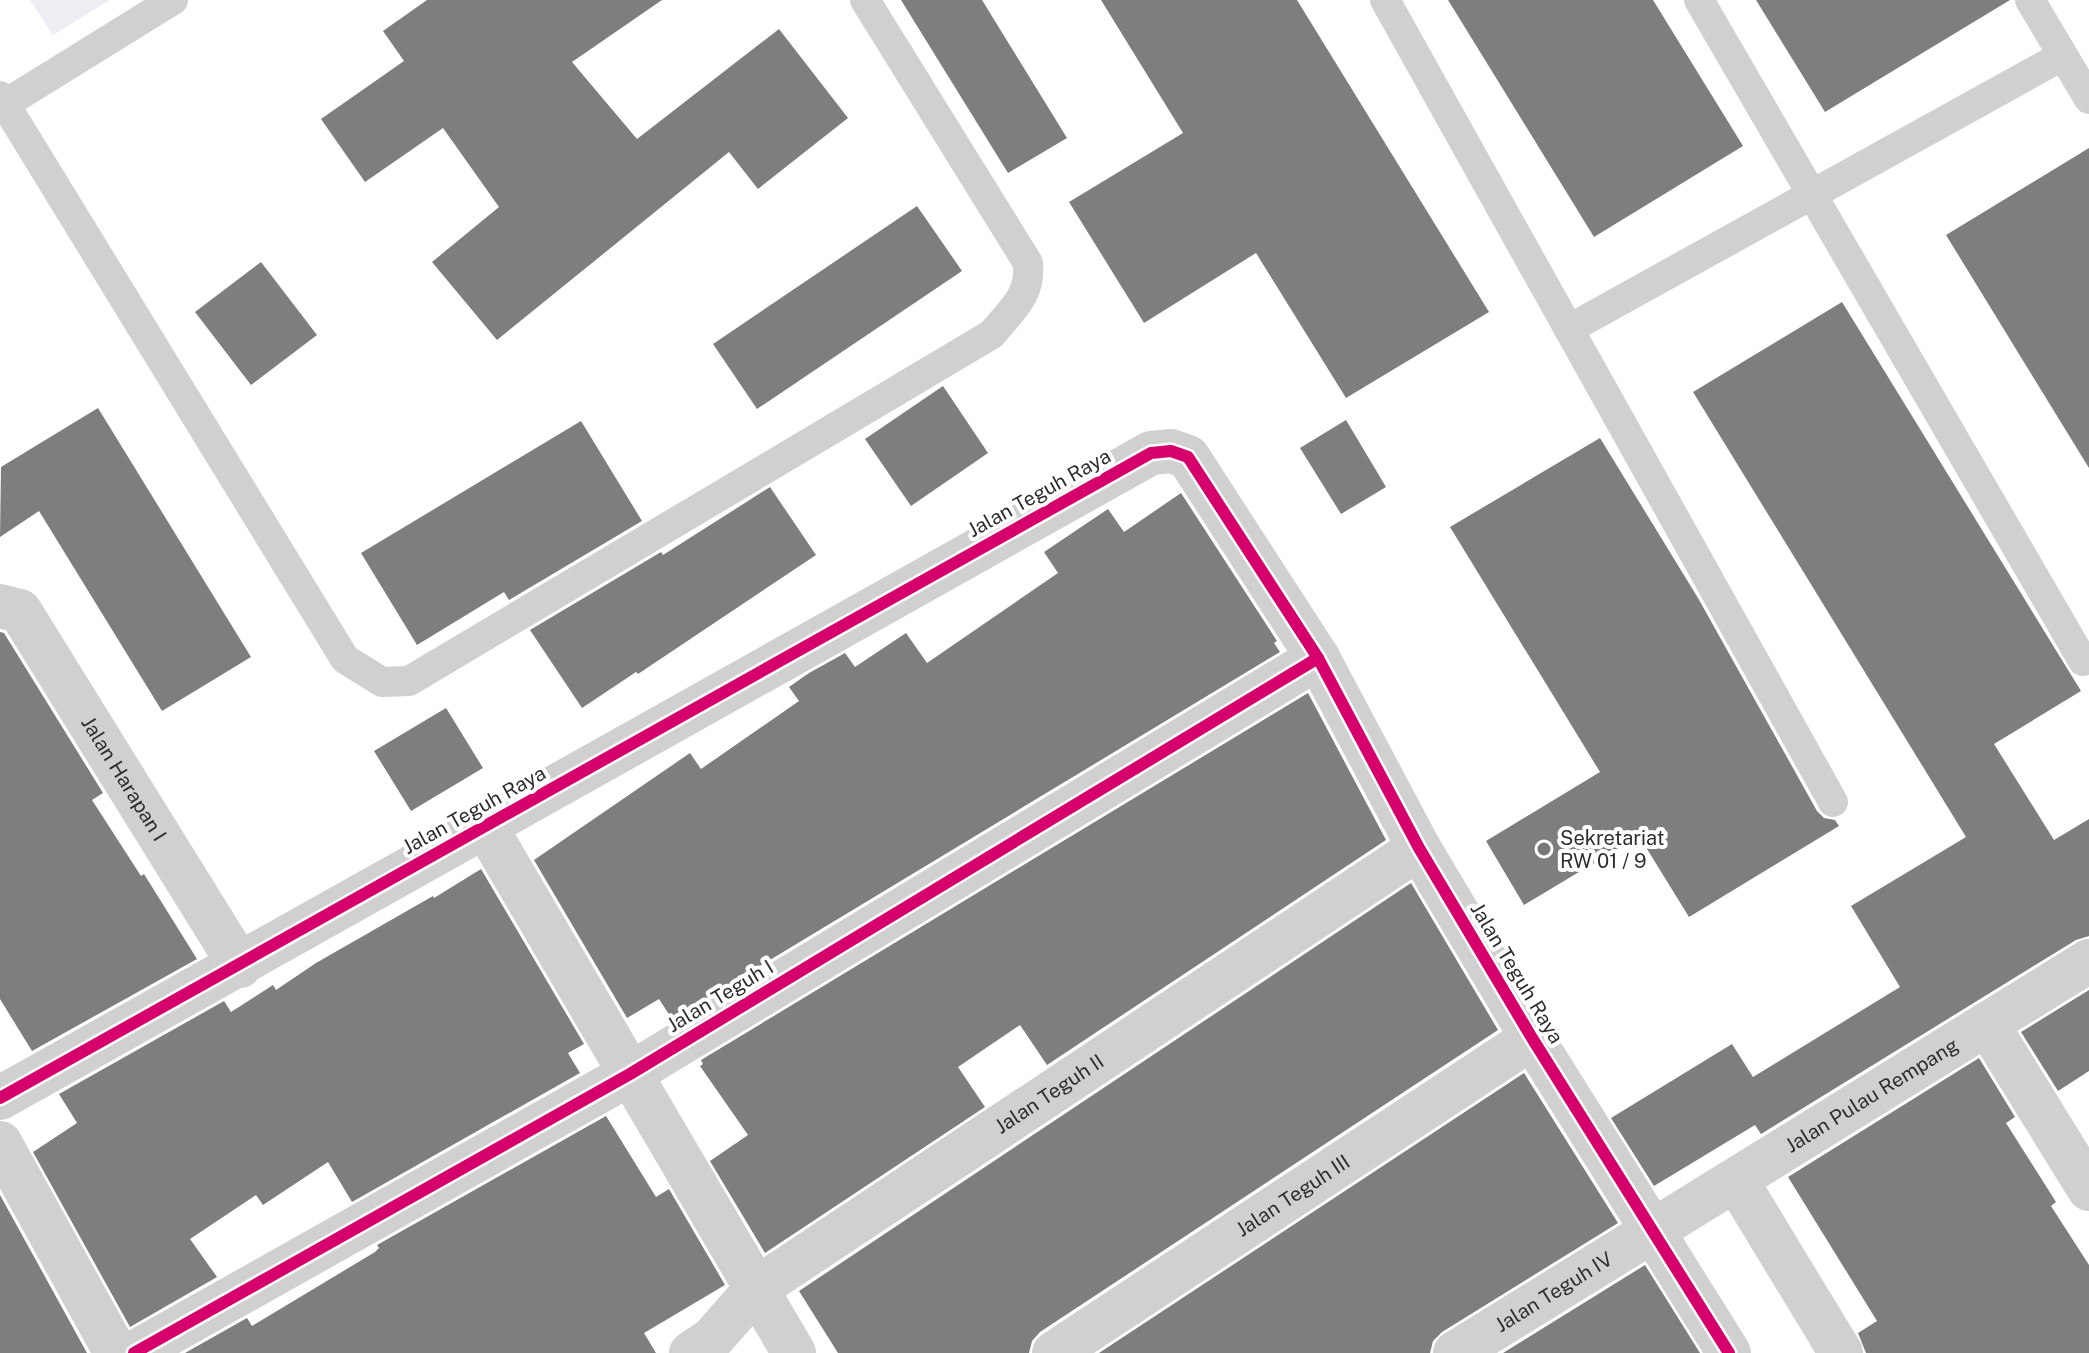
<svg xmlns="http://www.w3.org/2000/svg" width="2089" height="1353" font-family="'Public Sans',sans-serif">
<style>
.green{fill:#ededf3}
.building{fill:#7e7e7e}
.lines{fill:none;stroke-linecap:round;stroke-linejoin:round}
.lane{stroke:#d0d0d0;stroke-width:30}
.street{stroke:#d0d0d0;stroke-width:44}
.cycleway-casing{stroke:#fff;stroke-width:17}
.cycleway{stroke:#d6006c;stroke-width:12}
.poi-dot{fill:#777;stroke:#fff;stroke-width:3}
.labels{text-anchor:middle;stroke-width:8;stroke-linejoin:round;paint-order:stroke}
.street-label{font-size:20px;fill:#2e2e2e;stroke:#fff}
.poi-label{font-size:20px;fill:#2e2e2e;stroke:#fff;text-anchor:start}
</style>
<rect width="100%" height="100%" fill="#fff"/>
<path class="green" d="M30 0H110L53 35Z"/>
<g class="building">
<path d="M427 0H662L572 62 637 139 779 29 848 118 758 189 729 152 497 340 432 262 499 207 443 128 365 182 321 119 404 61 383 31Z"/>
<path d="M901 0H982L1067 138 1008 173Z"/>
<path d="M1101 0H1297L1489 312 1346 398 1256 253 1144 323 1069 202 1183 133Z"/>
<path d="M1448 0H1653L1743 146 1594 237Z"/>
<path d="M1756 0H2010L1825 112Z"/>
<path d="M2089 148V468L1946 235Z"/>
<path d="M917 206 962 271 757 409 713 344Z"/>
<path d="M261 262 317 335 251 385 195 312Z"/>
<path d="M1842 302 2081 691 1994 744 2054 840 2089 819V936L2076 940 1761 1134 1755 1125 1654 1186 1611 1118 1732 1044 1753 1077 1900 987 1851 906 1966 837 1693 392Z"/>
<path d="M943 386 988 453 911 506 865 439Z"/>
<path d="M98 408 251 657 162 711 39 511 0 537 1 467Z"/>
<path d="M1346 420 1386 487 1341 514 1300 448Z"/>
<path d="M581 421 642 521 509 600 504 592 417 645 361 553Z"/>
<path d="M1600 438 1698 598 1817 811 1824 818 1835 820 1839 826 1689 917 1639 836 1524 905 1486 841 1600 772 1450 527Z"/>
<path d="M770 487 816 555 638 674 636 672 582 708 530 630 661 552 663 555Z"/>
<path d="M1181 493 1277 641 1274 643 1280 652 672 1019 659 999 627 1018 534 860 690 753 701 769 799 701 789 687 809 673 845 653 855 667 906 633 927 663 1058 573 1044 552 1108 509 1124 532Z"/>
<path d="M0 632 4 633 103 793 92 800 141 876 144 874 197 959 32 1051 0 999Z"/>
<path d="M1308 693 1386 840 1047 1065 1020 1025 958 1067 985 1107 765 1253 710 1161 748 1135 700 1066 703 1064 701 1060Z"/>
<path d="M446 708 483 768 411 811 374 751Z"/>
<path d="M481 869 584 1044 568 1053 580 1073 352 1202 328 1162 263 1205 256 1195 190 1239 217 1277 130 1327 33 1152 77 1123 59 1094 224 1001 231 1012 273 985 276 990 316 963 433 896 434 898Z"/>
<path d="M1411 883 1498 1030 1040 1332 1032 1341 1029 1353H838L799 1291Z"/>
<path d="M2089 990V1071L2058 1091 2021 1032Z"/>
<path d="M1979 1058 2015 1117 2006 1123 2056 1202 2051 1206 2089 1265V1353H1866L1858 1333 1877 1321 1788 1177Z"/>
<path d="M1524 1073 1618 1223 1442 1332 1433 1341 1430 1353H1099Z"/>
<path d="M606 1116 656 1197 669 1189 725 1285 644 1333 656 1353H185L247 1318 252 1326 375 1252 379 1248 377 1245Z"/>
<path d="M0 1195 87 1353H0Z"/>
<path d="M1645 1265 1700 1353H1503Z"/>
</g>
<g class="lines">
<g class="lane">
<path d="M1385 0 1833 802"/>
<path d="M1699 0 2083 661"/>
<path d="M2030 0 2089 99"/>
<path d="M0 96 345 659 382 682 409 681 992 334C1012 309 1031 296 1028 263L865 0"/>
<path d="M5 104 173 0"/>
<path d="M1569 329 2062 56"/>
</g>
<g class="street">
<path id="s1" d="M0 606 20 611 240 966"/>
<path d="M485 826 794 1353"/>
<path d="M1987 1024 2089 1189"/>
<path d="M0 1098 1151 453 1171 451 1188 457 1318 658 1419 848 1532 1038 1729 1353"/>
<path d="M0 1143 116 1353"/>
<path d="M1736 1180 1841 1353"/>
<path d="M134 1353 630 1074 1318 658"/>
<path id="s2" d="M691 1353 712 1339 756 1289 1419 848"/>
<path id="s3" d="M1054 1353 1532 1038"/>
<path id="s4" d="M1455 1353 2089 961"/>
</g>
<g class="cycleway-casing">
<g id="cycleway">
<path d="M0 1098 1151 453 1171 451 1188 457 1318 658 1419 848 1532 1038 1729 1353"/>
<path d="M134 1353 630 1074 1318 658"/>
</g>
</g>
<use href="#cycleway" class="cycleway"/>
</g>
<circle class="poi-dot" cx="1544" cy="849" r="8"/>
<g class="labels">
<g class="street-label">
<text transform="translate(1039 493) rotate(-29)" y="7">Jalan Teguh Raya</text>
<text dy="7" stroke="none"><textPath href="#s1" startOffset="218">Jalan Harapan I</textPath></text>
<text transform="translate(474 810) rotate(-29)" y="7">Jalan Teguh Raya</text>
<text transform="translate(1517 973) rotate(59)" y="7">Jalan Teguh Raya</text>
<text transform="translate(720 996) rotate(-31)" y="7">Jalan Teguh I</text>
<text dy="7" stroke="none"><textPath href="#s2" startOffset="444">Jalan Teguh II</textPath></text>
<text dy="7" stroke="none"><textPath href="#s4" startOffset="490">Jalan Pulau Rempang</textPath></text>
<text dy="7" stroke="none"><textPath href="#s3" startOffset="286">Jalan Teguh III</textPath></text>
<text dy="7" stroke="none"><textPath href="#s4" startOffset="116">Jalan Teguh IV</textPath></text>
</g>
<g class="poi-label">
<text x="1560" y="845">Sekretariat<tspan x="1560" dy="23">RW 01 / 9</tspan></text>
</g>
</g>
</svg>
